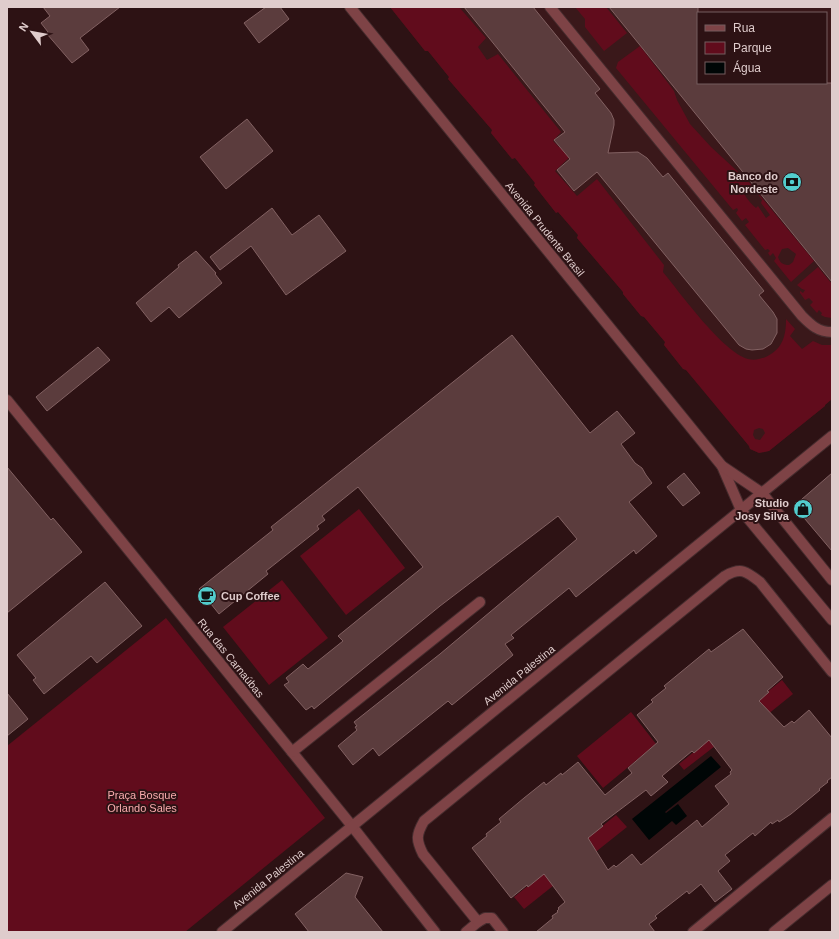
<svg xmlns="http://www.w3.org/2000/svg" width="839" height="939" font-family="Arial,sans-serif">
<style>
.built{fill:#3a181a;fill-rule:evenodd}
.green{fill:#610c1c;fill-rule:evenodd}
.water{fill:#000606}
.building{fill:#5b3c3d;stroke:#826162;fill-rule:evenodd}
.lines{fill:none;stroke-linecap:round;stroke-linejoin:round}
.service-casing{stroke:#462c2e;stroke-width:12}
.minor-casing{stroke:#462c2e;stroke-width:12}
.service{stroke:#7e4346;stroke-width:10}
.minor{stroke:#7e4346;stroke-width:10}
.labels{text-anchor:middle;stroke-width:4;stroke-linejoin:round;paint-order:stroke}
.poi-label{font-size:11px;font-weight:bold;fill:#dfcccc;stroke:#2d1214;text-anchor:end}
.street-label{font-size:11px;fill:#dfcccc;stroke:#2d1214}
.park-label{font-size:11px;fill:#f8abad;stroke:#2d1214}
</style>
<rect width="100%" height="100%" fill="#2d1214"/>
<path class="built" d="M390 7H832V399L825 405V406L769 451 759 453 750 449 749 446 707 394 686 370 683 369 664 345 665 342 644 317 641 316 623 294V292L577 238 578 235 558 212 556 213 534 185 535 183 515 158 512 159 491 133 492 130 448 79 449 77 428 51H425ZM698 13H826V83H698Z"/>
<g class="green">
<path d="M390 7H459L486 38 478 47 487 60 498 54 561 132 553 141 559 147 567 141 576 151 555 171 577 196 597 179 664 265 663 272C681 294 723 352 748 359 756 361 765 358 771 354 784 346 786 333 786 319L795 329 790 336 802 349 813 341 822 345H832V399L825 405V406L769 451 759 453 750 449 749 446 686 370 683 369 664 345 665 342 644 317 641 316 623 294V292L577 238 578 235 558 212 556 213 534 185 535 183 515 158 512 159 491 133 492 130 448 79 449 77 428 51H425ZM759 428 763 429 765 433 760 440 755 439 753 435 754 430Z"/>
<path d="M575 7H606L627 33 604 51 585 27V19Z"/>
<path d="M640 46 674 91 677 100 690 124 711 147 748 181 814 261 791 282 774 261 776 258 773 253 770 256 768 253 770 251 768 249 765 250 745 225 749 222 746 218 742 221 736 213 738 210 737 208 733 210 616 68 618 62ZM747 189C755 188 758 194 762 200L761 203 770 215 766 218 758 206 756 208C751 204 748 200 744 194ZM788 248 796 254 793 262 789 265C783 265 780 263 778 257L782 249Z"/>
<path d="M818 267 832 284V318L825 317 821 315 822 313 819 310 817 313 810 305 813 302 809 298 805 300 800 293V291L803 293 805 290 802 289 797 285Z"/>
<path d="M359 509 405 568 346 615 300 556Z"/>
<path d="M282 580 328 638 269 685 223 627Z"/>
<path d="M166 618 325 818 185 932H7V746Z"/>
<path d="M782 680 793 694 720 753 715 746 684 770 679 764Z"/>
<path d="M631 712 656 744 603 788 577 756Z"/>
<path d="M616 815 627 827 524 909 514 897Z"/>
</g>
<path class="water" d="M711 756 721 767 665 812 666 813 678 804 687 816 676 825 672 821 649 840 632 819Z"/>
<g class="building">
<path d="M43 7H120L80 38 89 50 72 63 47 34 48 32 41 23 50 16Z"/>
<path d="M266 7H280L289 19 259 43 244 23Z"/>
<path d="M464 7H533L600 89 595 93 611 113 614 120V125L608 153 638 152 647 158 663 177 668 173 764 291 759 295 773 312 777 319V333L771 344 763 349 752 350 746 349 739 345 597 172 574 191 557 170 570 159 554 140 565 132Z"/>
<path d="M609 7H698V83H832V282Z"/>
<path d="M247 119 273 151 226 189 200 157Z"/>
<path d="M272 208 292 235 319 215 346 251 286 295 251 246 220 270 210 257Z"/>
<path d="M196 251 216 273 215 274 222 283 179 318 169 307 151 322 136 303 179 267 178 265Z"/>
<path d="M512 335 590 433 617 411 635 433 621 444 635 463 642 468 646 475 652 483 629 502 657 536 636 554 634 550 576 597 569 588 511 635 514 638 505 644 513 655 490 674 452 705 448 701 379 756 373 748 353 765 338 746 357 730 355 727 357 726 354 722 440 654 577 539 558 516 440 606 314 709 312 706 306 710 284 685 289 682 286 678 303 664 308 669 343 641 338 636 423 567 358 487 322 516 325 520 317 526 319 529 266 571 268 574 219 614 199 589 273 530 271 527Z"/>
<path d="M98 347 110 360 47 411 36 397Z"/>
<path d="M7 467 51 520 53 518 82 552 7 613Z"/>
<path d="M684 473 700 493 683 506 667 487Z"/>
<path d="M832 473V551L794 506Z"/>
<path d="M105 582 142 626 97 663 91 656 44 694 33 680 36 678 17 655Z"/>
<path d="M743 629 783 677 767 691 769 692 759 701 784 727 792 721 794 723 809 710 832 738V777L827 781 828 782 819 789 820 790 791 814 779 822 778 820 772 824 771 822 755 836 753 833 725 855 730 861 718 871 732 889 715 902 701 884 689 894 687 891 655 916 657 918 649 924 655 932H536L553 918 552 916 558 912 557 911 559 909 558 908 565 902 544 874 528 887 527 885 511 898 472 848 487 836 486 834 501 822 499 819 524 798 544 782 546 785 561 773 562 775 578 762 605 795 632 773 628 768 658 742 637 715 653 702 651 700 666 688 664 686 709 649 711 652ZM709 740 732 770 730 772 731 774 715 786 729 804 702 827 697 820 641 865 632 854 616 867 614 865 608 870 588 838 603 826 601 824 646 790 651 796 668 782 662 776 692 751 694 753Z"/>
<path d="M7 693 28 719 7 736Z"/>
<path d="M346 873 363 877 355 897 383 932H309L295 914Z"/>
</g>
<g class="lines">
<g class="service-casing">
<g id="service">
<path d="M550 7 802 316C811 325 818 332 832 332"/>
<path d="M466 932 478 922"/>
<path d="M503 932 492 918H485L478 922 423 854C416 840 416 835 424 821L725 576C741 567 746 571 760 582L832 672"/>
<path d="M693 932 832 818"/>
<path d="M774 932 832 885"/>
</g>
</g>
<g class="minor-casing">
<g id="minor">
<path d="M350 7 722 466 741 510 832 620"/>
<path d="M7 400 352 826 435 932"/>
<path d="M722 466 762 493 832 580"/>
<path d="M292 752 480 602"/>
<path d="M222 932 832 436"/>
</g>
</g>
<use href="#service" class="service"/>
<use href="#minor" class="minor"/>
</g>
<defs>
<g id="bank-disc" transform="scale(1)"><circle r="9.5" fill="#52cdcd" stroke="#2d1214"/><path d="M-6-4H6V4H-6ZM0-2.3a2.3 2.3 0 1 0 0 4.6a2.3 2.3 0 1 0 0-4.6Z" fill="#111"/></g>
<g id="shop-disc" transform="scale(1)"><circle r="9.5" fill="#52cdcd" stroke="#2d1214"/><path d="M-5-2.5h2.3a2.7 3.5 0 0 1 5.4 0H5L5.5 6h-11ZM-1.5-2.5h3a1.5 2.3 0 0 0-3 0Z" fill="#111"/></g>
<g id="cafe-disc" transform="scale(1)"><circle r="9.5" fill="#52cdcd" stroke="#2d1214"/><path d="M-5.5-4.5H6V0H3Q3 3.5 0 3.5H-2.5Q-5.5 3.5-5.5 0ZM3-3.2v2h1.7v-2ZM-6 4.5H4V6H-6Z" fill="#111"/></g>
</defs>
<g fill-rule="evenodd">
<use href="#bank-disc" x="792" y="182"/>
<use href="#shop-disc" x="803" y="509"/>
<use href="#cafe-disc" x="207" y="596"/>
</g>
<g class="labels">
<g class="poi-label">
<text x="778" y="180">Banco do<tspan x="778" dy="13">Nordeste</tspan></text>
<text x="789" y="507">Studio<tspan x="789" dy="13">Josy Silva</tspan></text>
<text x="221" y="600" text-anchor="start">Cup Coffee</text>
</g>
<g class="street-label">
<text transform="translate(545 229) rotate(51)" y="4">Avenida Prudente Brasil</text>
<text transform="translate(231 658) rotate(51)" y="4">Rua das Carnaúbas</text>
<text transform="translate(519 675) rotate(-39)" y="4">Avenida Palestina</text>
<text transform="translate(268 879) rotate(-39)" y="4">Avenida Palestina</text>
</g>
<g class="park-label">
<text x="142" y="799">Praça Bosque<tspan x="142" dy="13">Orlando Sales</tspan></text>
</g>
</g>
<rect width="839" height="939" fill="none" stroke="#dfcccc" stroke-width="16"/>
<rect x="697" y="12" width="130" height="72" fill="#2d1214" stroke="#745c5e"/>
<rect x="705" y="25" width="20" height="6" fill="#7e4346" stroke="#745c5e"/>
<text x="733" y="32" font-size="12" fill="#dfcccc">Rua</text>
<rect x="705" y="42" width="20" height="12" fill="#610c1c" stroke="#745c5e"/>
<text x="733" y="52" font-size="12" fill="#dfcccc">Parque</text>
<rect x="705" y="62" width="20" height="12" fill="#000606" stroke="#745c5e"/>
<text x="733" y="72" font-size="12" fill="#dfcccc">Água</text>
<g transform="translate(32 32) rotate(302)" stroke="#2d1214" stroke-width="3" paint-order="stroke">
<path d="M0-3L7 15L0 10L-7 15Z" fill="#dfcccc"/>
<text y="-6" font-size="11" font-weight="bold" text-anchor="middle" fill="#dfcccc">N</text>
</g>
</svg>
